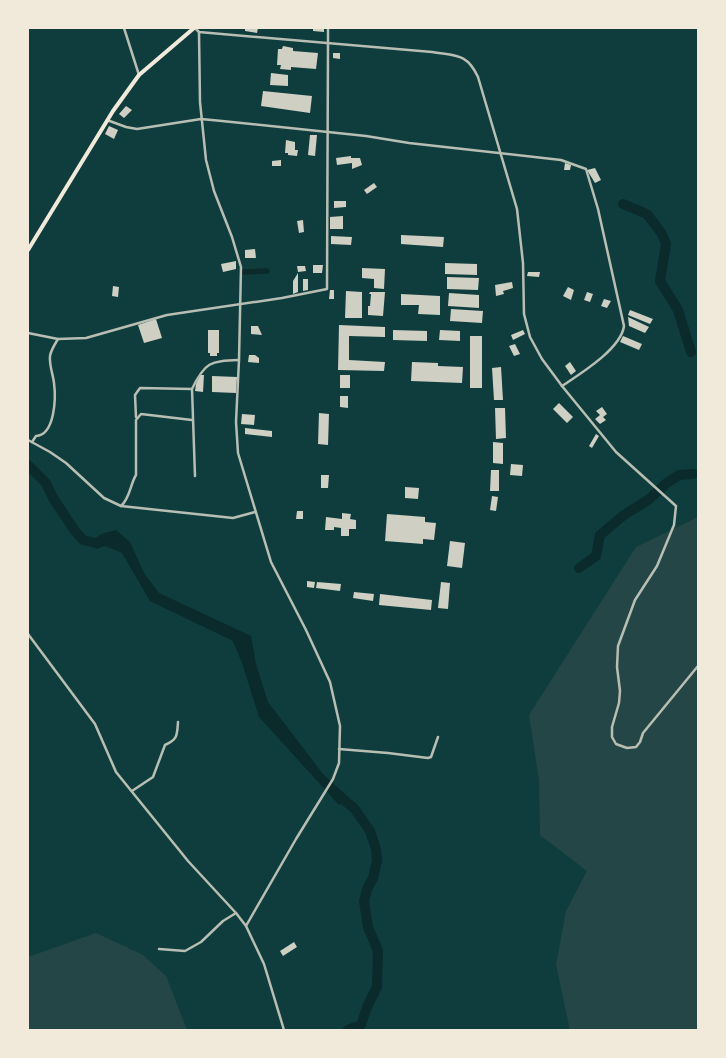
<svg xmlns="http://www.w3.org/2000/svg" width="726" height="1058" font-family="'Zilla Slab',serif">
<style>
.green{fill:#244646}
.water{fill:#0a2a2b}
.lines{fill:none;stroke-linecap:round;stroke-linejoin:round}
.canal{stroke:#0a2a2b;stroke-width:5.5}
.river{stroke:#0a2a2b;stroke-width:10}
.building{fill:#cfcfc3}
.minor{stroke:#b8beb3;stroke-width:2.5}
.tertiary{stroke:#b8beb3;stroke-width:2.5}
.primary{stroke:#f1e9da;stroke-width:4}
</style>
<rect width="100%" height="100%" fill="#0f3d3e"/>
<g class="green">
<path d="M698 517V1030H570L556 965 566 911 587 871 540 835 539 780 529 715 636 547Z"/>
<path d="M96 933 143 955 166 976 187 1030H28V957Z"/>
</g>
<path class="water" d="M116 530 130 542 144 573 159 593 251 636 256 664 268 702 323 774 349 798 339 805 259 717 242 663 233 641 150 601 122 553 105 546 96 549 99 535Z"/>
<g class="lines">
<path class="canal" d="M242 272 267 271"/>
<g class="river">
<path d="M623 204 647 214 662 234 666 244 660 281 678 310 691 352"/>
<path d="M28 465 46 483 53 498 75 531 83 540 96 543 108 537"/>
<path d="M579 568 596 556 600 535 624 515 648 500 668 482 679 475 693 474"/>
<path d="M335 793 354 808 370 831 376 849 377 861 373 878 367 889 364 901 368 927 378 951 377 987 367 1007 361 1025 348 1030"/>
</g>
</g>
<g class="building">
<path d="M245 28H258L257 33 245 31Z"/>
<path d="M313 28H324V32L313 31Z"/>
<path d="M283 46 293 48V51L318 53 316 69 291 67V70L280 69 281 65H277L278 49H282Z"/>
<path d="M333 53H340V59L333 58Z"/>
<path d="M271 73 288 75V86L270 85Z"/>
<path d="M263 91 312 96 310 113 261 106Z"/>
<path d="M126 106 132 110 124 118 119 114Z"/>
<path d="M109 126 118 130 114 139 105 134Z"/>
<path d="M310 135H317L315 156 308 155Z"/>
<path d="M286 140 295 142V150H298L297 156 288 155V153H285Z"/>
<path d="M351 156V158H360L362 165 352 169V163L337 165 336 158Z"/>
<path d="M281 160V166H272V161Z"/>
<path d="M565 163 571 165 570 170H564Z"/>
<path d="M595 168 601 180 595 183 587 170Z"/>
<path d="M374 183 377 187 367 194 364 190Z"/>
<path d="M334 201H346V207L334 208Z"/>
<path d="M343 216V229H330V217Z"/>
<path d="M303 220 304 232 299 233 297 221Z"/>
<path d="M401 235 444 237 443 247 401 244Z"/>
<path d="M331 236 352 237 351 245 331 244Z"/>
<path d="M255 249 256 258H245V250Z"/>
<path d="M236 261V269L223 272 221 264Z"/>
<path d="M445 263 477 264V275L445 274Z"/>
<path d="M313 265H323L322 273H313Z"/>
<path d="M297 266H305L306 271 298 272Z"/>
<path d="M362 268 385 269 384 289 374 288V279L362 278Z"/>
<path d="M528 272H540L539 277 527 276Z"/>
<path d="M298 273V292L293 294V281Z"/>
<path d="M447 277 479 278 478 290 447 289Z"/>
<path d="M303 279H308V290L303 291Z"/>
<path d="M512 282 513 288 503 291 504 294 496 296 495 285Z"/>
<path d="M113 286 119 287 118 297 112 296Z"/>
<path d="M568 287 574 290 571 300 563 296Z"/>
<path d="M330 290H334V299H329Z"/>
<path d="M346 291 362 292V318H345Z"/>
<path d="M370 292H385L383 316 368 315V306H370L371 294H369Z"/>
<path d="M587 292 593 294 590 302 584 300Z"/>
<path d="M449 293 479 295V308L448 306Z"/>
<path d="M401 294 440 296V315L418 314 419 305H401Z"/>
<path d="M604 299 611 301 607 308 601 306Z"/>
<path d="M451 309 483 311 482 323 450 321Z"/>
<path d="M630 310 653 319 650 324 628 315Z"/>
<path d="M628 317 649 327 645 333 629 326Z"/>
<path d="M156 319 162 338 144 343 138 325Z"/>
<path d="M339 325 385 327V337L349 336V360L385 362 384 371 338 370Z"/>
<path d="M251 326H258L262 335 251 334Z"/>
<path d="M208 330H219V353H217V356H210V353H208Z"/>
<path d="M393 330 427 331V341L393 340Z"/>
<path d="M440 330 460 331V341L439 340Z"/>
<path d="M523 330 525 334 513 340 511 335Z"/>
<rect x="470" y="336" width="12" height="52"/>
<path d="M623 336 642 344 639 350 620 342Z"/>
<path d="M515 344 520 354 514 356 509 346Z"/>
<path d="M249 355H255L259 358V363L248 362Z"/>
<path d="M412 362 438 363V366L463 367 462 383 411 381Z"/>
<path d="M570 362 576 371 571 375 565 366Z"/>
<path d="M501 367 503 400H494L492 368Z"/>
<path d="M200 375H204L203 392 195 391 196 384Z"/>
<rect x="340" y="375" width="10" height="13"/>
<path d="M212 376 237 377 236 393 212 392Z"/>
<path d="M340 396H348V408L340 407Z"/>
<path d="M559 403 573 417 567 423 553 409Z"/>
<path d="M602 407 607 414 603 417 606 420 600 424 595 419 600 415 596 411Z"/>
<path d="M495 408H505L506 438 496 439Z"/>
<path d="M319 413 329 414 328 445 318 444Z"/>
<path d="M242 414 255 415 254 425 241 424Z"/>
<path d="M245 428 272 431V437L245 434Z"/>
<path d="M596 434 599 436 592 448 589 446Z"/>
<path d="M493 442 503 443V464L493 463Z"/>
<path d="M511 464 523 465 522 476 510 475Z"/>
<path d="M491 470H499V491H490Z"/>
<path d="M321 475H329L328 488H321Z"/>
<path d="M405 487 419 488 418 499 405 498Z"/>
<path d="M492 496 498 497 496 511 490 510Z"/>
<path d="M297 511H303V519H296Z"/>
<path d="M342 513 351 514 350 519 356 520V529H349V536H341V528L334 527V530H325L326 517 342 519Z"/>
<path d="M387 514 425 517V522L436 523 434 540 423 539V544L385 541Z"/>
<path d="M450 541 465 543 462 568 447 566Z"/>
<path d="M307 581 315 582 314 588 307 587Z"/>
<path d="M317 582 341 584 340 591 316 588Z"/>
<path d="M441 582 450 583 448 609 438 608Z"/>
<path d="M354 592 374 594 373 601 353 598Z"/>
<path d="M380 594 432 600 431 610 379 605Z"/>
<path d="M294 942 297 947 283 956 280 951Z"/>
</g>
<g class="lines">
<g class="minor">
<path d="M199 32 200 102 206 160 214 191 232 237 241 267 239 360 236 422 238 453 271 562 306 630 330 682 340 726 339 763 333 779 296 839 246 926"/>
<path d="M107 120 126 127 137 129 201 119 222 121 366 136 409 143 561 160 586 169 598 209 624 326C621 349 580 374 562 386"/>
<path d="M28 333 58 339 86 338 167 315 282 298 327 289 328 43"/>
<path d="M136 417 135 395 140 388 192 389"/>
<path d="M28 440 50 452 66 463 104 498 121 506C130 498 130 485 136 475V420L141 414 192 420"/>
<path d="M32 442 36 436C55 435 56 398 54 383 53 374 49 365 50 356 51 350 55 344 58 339"/>
<path d="M195 476 192 389C205 362 210 361 239 360"/>
<path d="M121 506 233 518 255 512"/>
<path d="M28 634 95 724 116 772 188 861 236 913 246 926 264 964 284 1030"/>
<path d="M339 749 388 753 428 758 431 757 438 737"/>
<path d="M132 791 153 777 165 745C178 739 177 735 178 722"/>
<path d="M159 949 185 951 201 942 223 921 236 913"/>
</g>
<g class="tertiary">
<path d="M124 28 139 75"/>
<path d="M195 28 199 32 432 52C456 56 467 53 478 77L517 209 523 263 524 314 530 337 542 359 562 386 616 452 676 506 674 525 657 566 635 600 618 646 617 667 620 691 619 703 612 727V737L616 744 627 748 636 747 640 742 643 733 698 666"/>
<path d="M328 43V28"/>
</g>
<path class="primary" d="M28 250 113 111 139 75 194 28"/>
</g>
<rect width="726" height="1058" fill="none" stroke="#f1e9da" stroke-width="58"/>
</svg>
